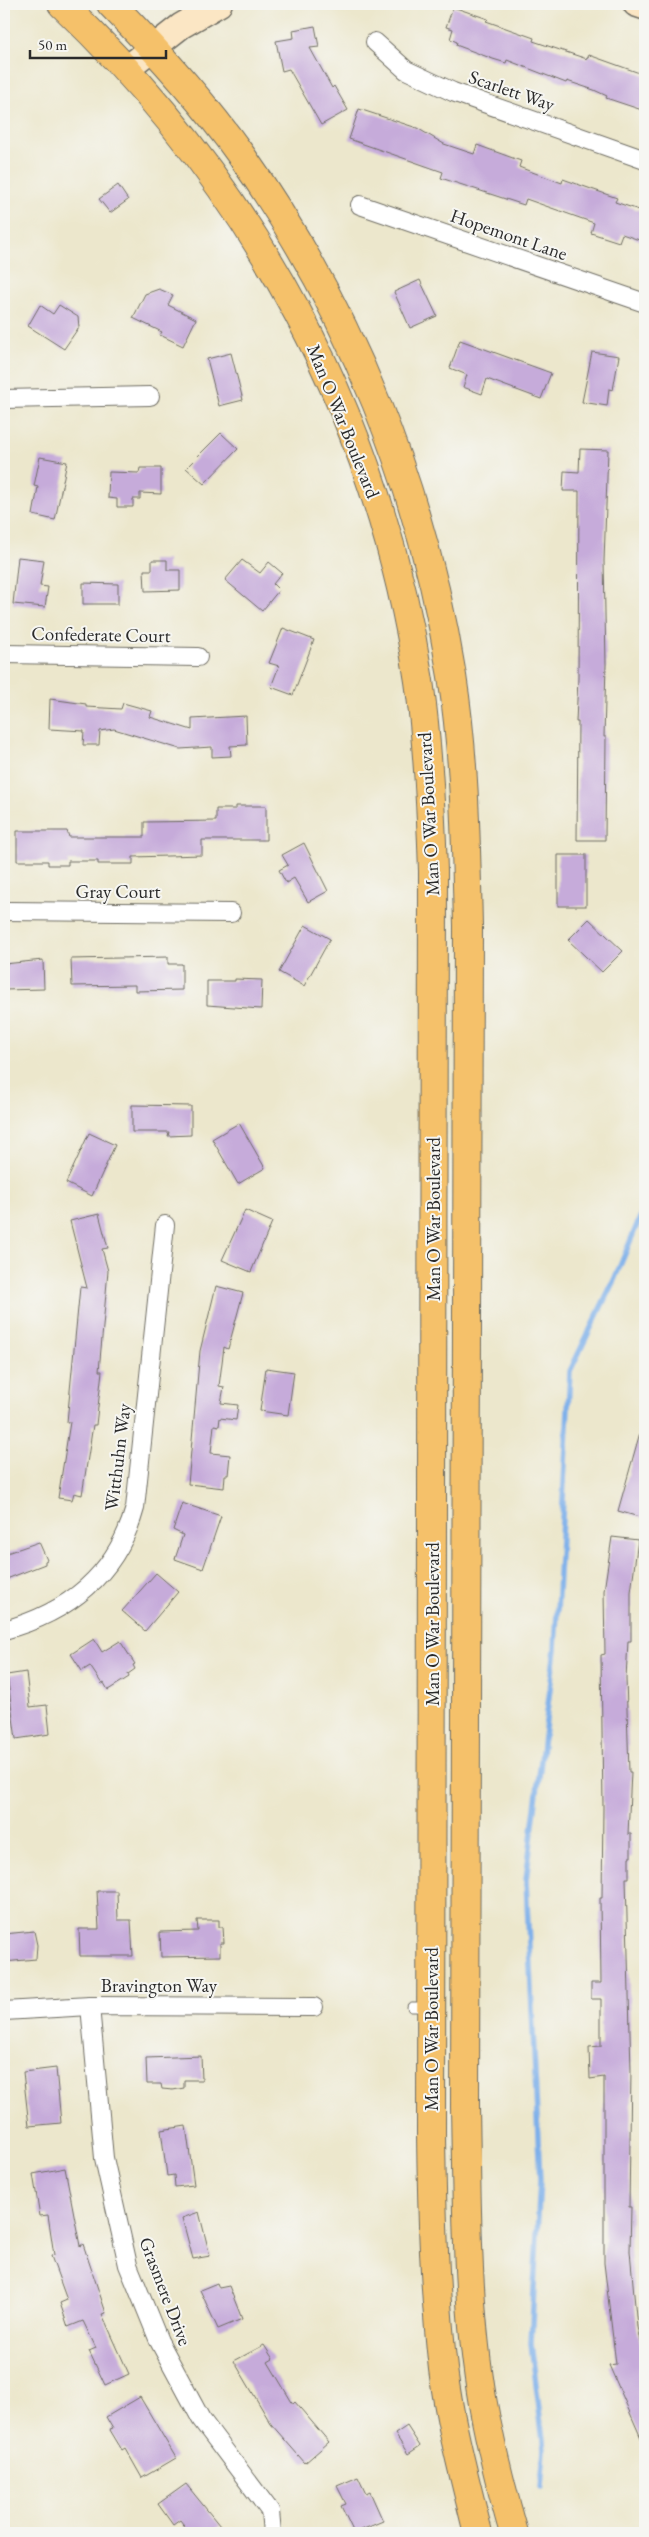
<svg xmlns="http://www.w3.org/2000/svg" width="649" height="2537" font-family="'EB Garamond',serif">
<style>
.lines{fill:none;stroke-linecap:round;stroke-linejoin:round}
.stream{stroke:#7eb0ea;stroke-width:5.5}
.building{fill:#c6abda}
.lane-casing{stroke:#6f6d63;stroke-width:11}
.street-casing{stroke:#6f6d63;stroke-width:20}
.secondary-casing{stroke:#6f6d63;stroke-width:28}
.primary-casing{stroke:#6f6d63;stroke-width:30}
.lane{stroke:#fff;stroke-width:9}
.street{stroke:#fff;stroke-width:18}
.secondary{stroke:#fbe6c4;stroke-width:25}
.primary{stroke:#f5c16b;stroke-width:28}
.labels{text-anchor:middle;stroke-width:4;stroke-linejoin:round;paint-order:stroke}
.street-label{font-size:19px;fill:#2b2b2b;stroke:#f6f6f2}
</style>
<rect width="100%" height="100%" fill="#f6f6f2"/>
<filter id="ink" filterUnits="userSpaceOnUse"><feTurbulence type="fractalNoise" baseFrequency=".02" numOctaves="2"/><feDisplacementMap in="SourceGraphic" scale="10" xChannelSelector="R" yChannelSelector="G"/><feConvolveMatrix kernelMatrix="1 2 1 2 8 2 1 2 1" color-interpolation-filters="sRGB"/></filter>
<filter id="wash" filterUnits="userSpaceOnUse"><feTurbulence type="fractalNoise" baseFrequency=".0096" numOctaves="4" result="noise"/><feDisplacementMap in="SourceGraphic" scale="20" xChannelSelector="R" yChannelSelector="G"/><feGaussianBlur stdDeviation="1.12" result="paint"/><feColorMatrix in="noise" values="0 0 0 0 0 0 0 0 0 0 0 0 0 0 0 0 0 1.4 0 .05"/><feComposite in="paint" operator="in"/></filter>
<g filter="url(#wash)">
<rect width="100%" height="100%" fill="#ece7cc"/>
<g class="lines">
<path class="stream" d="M541 2487 544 2449 531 2343 540 2180 526 1880 555 1649 570 1371 615 1278 641 1215 645 1212"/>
</g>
<g id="blocks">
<g class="building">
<path d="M453 7 488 19 486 21 534 38 533 41 587 59 589 55 645 75V111L606 98 607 96 594 90 567 81 566 83 507 60 506 63 493 59 456 45 457 42 450 39 453 29 446 27Z"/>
<path d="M315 26 319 47 310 48 332 88 334 86 348 110 321 125 289 69 282 71 276 41 294 38 293 30Z"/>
<path d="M359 109 417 128 444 144 474 154 477 145 521 161 519 167 524 169 562 183 563 179 577 184 617 198 615 202 645 212V242L622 234 619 242 591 233 594 223 526 199 524 205 441 178 443 172 349 139Z"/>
<path d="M118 185 128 200 110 213 99 199Z"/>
<path d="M420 280 437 316 410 328 394 292Z"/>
<path d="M159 289 173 295 168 305 196 319 183 346 160 335 162 332 133 318 145 294Z"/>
<path d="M40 305 53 314 59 305 78 317 79 327 64 349 28 326Z"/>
<path d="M460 340 551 373 541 399 487 379 482 394 463 387 467 375 450 368Z"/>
<path d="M592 352 619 356 613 390 609 389 607 406 582 402Z"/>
<path d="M231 353 243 400 219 406 207 359Z"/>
<path d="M221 433 238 449 204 484 186 468Z"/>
<path d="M580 449 608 450 604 561 606 664 604 737H606L605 840H577L578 722H576L578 678 579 491H563L564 471 579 472Z"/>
<path d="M40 457 67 462 55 520 33 515 38 487 34 486Z"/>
<path d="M140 468H161V494L140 493V499H133V507H117V499L108 498 109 472 139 473Z"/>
<path d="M18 557 44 560 40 586 48 587 45 607 13 604Z"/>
<path d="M152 560H167V570H180V590L145 591 144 570H152Z"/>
<path d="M242 560 260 573 269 562 282 573 273 584 279 590 262 611 225 580Z"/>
<path d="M83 583 118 584V604H83Z"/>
<path d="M283 628 314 640 293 695 271 687 279 666 269 663Z"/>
<path d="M50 699 86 704V707L121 709 123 703 152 711 150 717 192 730V719L246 716 247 745 230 746 231 756 212 757V747L180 749 114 729 100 731 99 745H83L84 731 49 729Z"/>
<path d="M236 806H266V840H202V855L133 857V864H98V861H68V865H48V861H17V831H67L69 837H144V822L216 821V809H236Z"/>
<path d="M304 843 328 891 308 902 294 878 286 883 279 870 288 865 282 855Z"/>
<rect x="558" y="855" width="28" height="51"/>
<path d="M589 919 623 951 602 972 568 940Z"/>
<path d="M305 925 330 939 304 986 279 972Z"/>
<path d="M168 957V964H182V990L135 991V985L72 986 71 959Z"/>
<path d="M43 960 44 989 4 990V964Z"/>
<path d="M235 979 262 980 261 1009 207 1005V981H235Z"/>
<path d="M132 1105 191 1106V1135L168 1136 169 1132H132Z"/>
<path d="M239 1123 265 1168 238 1184 212 1139Z"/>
<path d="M89 1133 115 1145 92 1196 66 1183Z"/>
<path d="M245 1210 272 1222 251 1272 222 1260Z"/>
<path d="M99 1214 108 1248 102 1249 108 1271 99 1371H102L96 1425H93L82 1495 74 1493 72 1500 58 1498 70 1422H67L80 1287 87 1288 70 1221Z"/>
<path d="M216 1286 243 1293 228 1349 224 1347 219 1386 224 1387 221 1403 238 1405 236 1420 220 1418 219 1426 214 1425 211 1453 230 1455 228 1475H225L224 1488 188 1484 200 1351Z"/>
<path d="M266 1368 294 1372 288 1415 260 1411Z"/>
<path d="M641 1429H645V1510L643 1518 618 1511Z"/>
<path d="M182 1503 221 1516 203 1569 175 1559 183 1535 173 1530Z"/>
<path d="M612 1537 638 1540 631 1592V1641H628L626 1678 629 1772H631L628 1834H631V1857H629V1878H626L631 2071 629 2207H631L630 2251 637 2327 645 2365V2447L609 2365 616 2364 604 2263V2077L590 2079 589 2047 601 2046V1999H591V1983H601L600 1898H602L603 1807 601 1655 605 1654 604 1591Z"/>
<path d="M39 1542 47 1560 45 1561V1564L4 1580V1554Z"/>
<path d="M156 1573 178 1592 145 1631 122 1611Z"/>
<path d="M94 1639 102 1652 120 1641 135 1664 133 1665 135 1669 128 1674 129 1677 108 1690 104 1683 102 1684 90 1666 82 1671 71 1654Z"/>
<path d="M26 1672 30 1707 47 1705 50 1734 16 1739 7 1675Z"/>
<path d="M97 1891H117L118 1920H131L133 1956H80L79 1929H99Z"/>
<path d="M197 1920H219V1927H223L224 1943H220V1956L161 1957 160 1932 198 1931Z"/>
<path d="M34 1931 37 1945 36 1959 4 1962V1934Z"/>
<path d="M201 2056 202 2080H184V2088L173 2090 162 2089 161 2084H147L146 2058Z"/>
<path d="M56 2068 61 2123 29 2126 23 2072Z"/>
<path d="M186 2126 194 2185 175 2187 174 2175 167 2176 161 2130Z"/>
<path d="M65 2168 80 2246 83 2244 106 2313 102 2314 129 2374 105 2385 89 2351 96 2348 83 2321 68 2327 60 2303 67 2300 51 2256 54 2255 48 2215 40 2216 33 2174Z"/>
<path d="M199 2212 210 2256 193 2259 182 2218Z"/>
<path d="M217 2283 219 2288 229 2286 242 2319 218 2329 200 2290Z"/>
<path d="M264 2345 273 2359 268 2362 293 2404 295 2402 329 2442 305 2463 271 2424 234 2361Z"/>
<path d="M140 2397 176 2458 142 2478 125 2448 122 2450 110 2430 113 2429 106 2417Z"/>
<path d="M407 2426 420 2446 408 2454 395 2434Z"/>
<path d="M358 2477 366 2494 370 2492 383 2521 354 2533 341 2506 346 2504 337 2486Z"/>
<path d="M186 2484 220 2526 210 2533H190L180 2520 173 2525 158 2504Z"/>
</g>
</g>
</g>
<g filter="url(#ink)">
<use href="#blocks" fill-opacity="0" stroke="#6f6d63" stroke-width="1"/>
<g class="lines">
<g class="lane-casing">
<path id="lane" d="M412 2007H429"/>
</g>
<g class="street-casing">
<g id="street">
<path d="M375 42 406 70 453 92 645 160"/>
<path d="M360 205 645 303"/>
<path d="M4 399 150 396"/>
<path d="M4 654 198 657"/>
<path d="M4 911 231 913"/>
<path d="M4 1630C68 1613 117 1574 135 1508L165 1225"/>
<path d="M90 2006 104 2158 128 2265 159 2341 201 2419 270 2511 272 2533"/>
<path d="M4 2011 90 2006 314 2007"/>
</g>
</g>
<g class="secondary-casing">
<g id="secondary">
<path d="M636 4 645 7"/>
<path d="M126 69 181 26 219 4"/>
</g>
</g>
<g class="primary-casing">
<g id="primary">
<path d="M62 4C254 187 379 418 419 681 428 744 431 808 433 871L431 2133C432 2212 434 2290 443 2369 450 2425 465 2479 478 2533"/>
<path d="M111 4C157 51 202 100 241 155 351 310 422 489 452 676 465 759 466 843 468 926L465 2106C467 2205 466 2306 483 2404 491 2448 502 2491 514 2533"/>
</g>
</g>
<use href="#lane" class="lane"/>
<use href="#street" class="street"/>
<use href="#secondary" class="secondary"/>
<use href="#primary" class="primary"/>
</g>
</g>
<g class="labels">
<g class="street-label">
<text transform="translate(512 90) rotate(19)" y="7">Scarlett Way</text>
<text transform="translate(509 234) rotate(19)" y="7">Hopemont Lane</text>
<text transform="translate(344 421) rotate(68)" y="7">Man O War Boulevard</text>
<text transform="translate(101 634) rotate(1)" y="7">Confederate Court</text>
<text transform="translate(428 814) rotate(-93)" y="7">Man O War Boulevard</text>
<text x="118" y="898">Gray Court</text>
<text transform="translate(433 1219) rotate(-90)" y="7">Man O War Boulevard</text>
<text transform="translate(117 1457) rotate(-83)" y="7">Witthuhn Way</text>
<text transform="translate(432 1624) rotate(-90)" y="7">Man O War Boulevard</text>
<text x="159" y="1992">Bravington Way</text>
<text transform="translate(431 2029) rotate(-90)" y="7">Man O War Boulevard</text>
<text transform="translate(166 2291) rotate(69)" y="7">Grasmere Drive</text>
</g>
</g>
<rect width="649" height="2537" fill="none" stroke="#f6f6f2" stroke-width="20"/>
<path d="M30 50v8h136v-8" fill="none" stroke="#2b2b2b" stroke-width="2.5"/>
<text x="38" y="50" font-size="15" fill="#2b2b2b" stroke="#f6f6f2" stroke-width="4" paint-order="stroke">50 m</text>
</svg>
